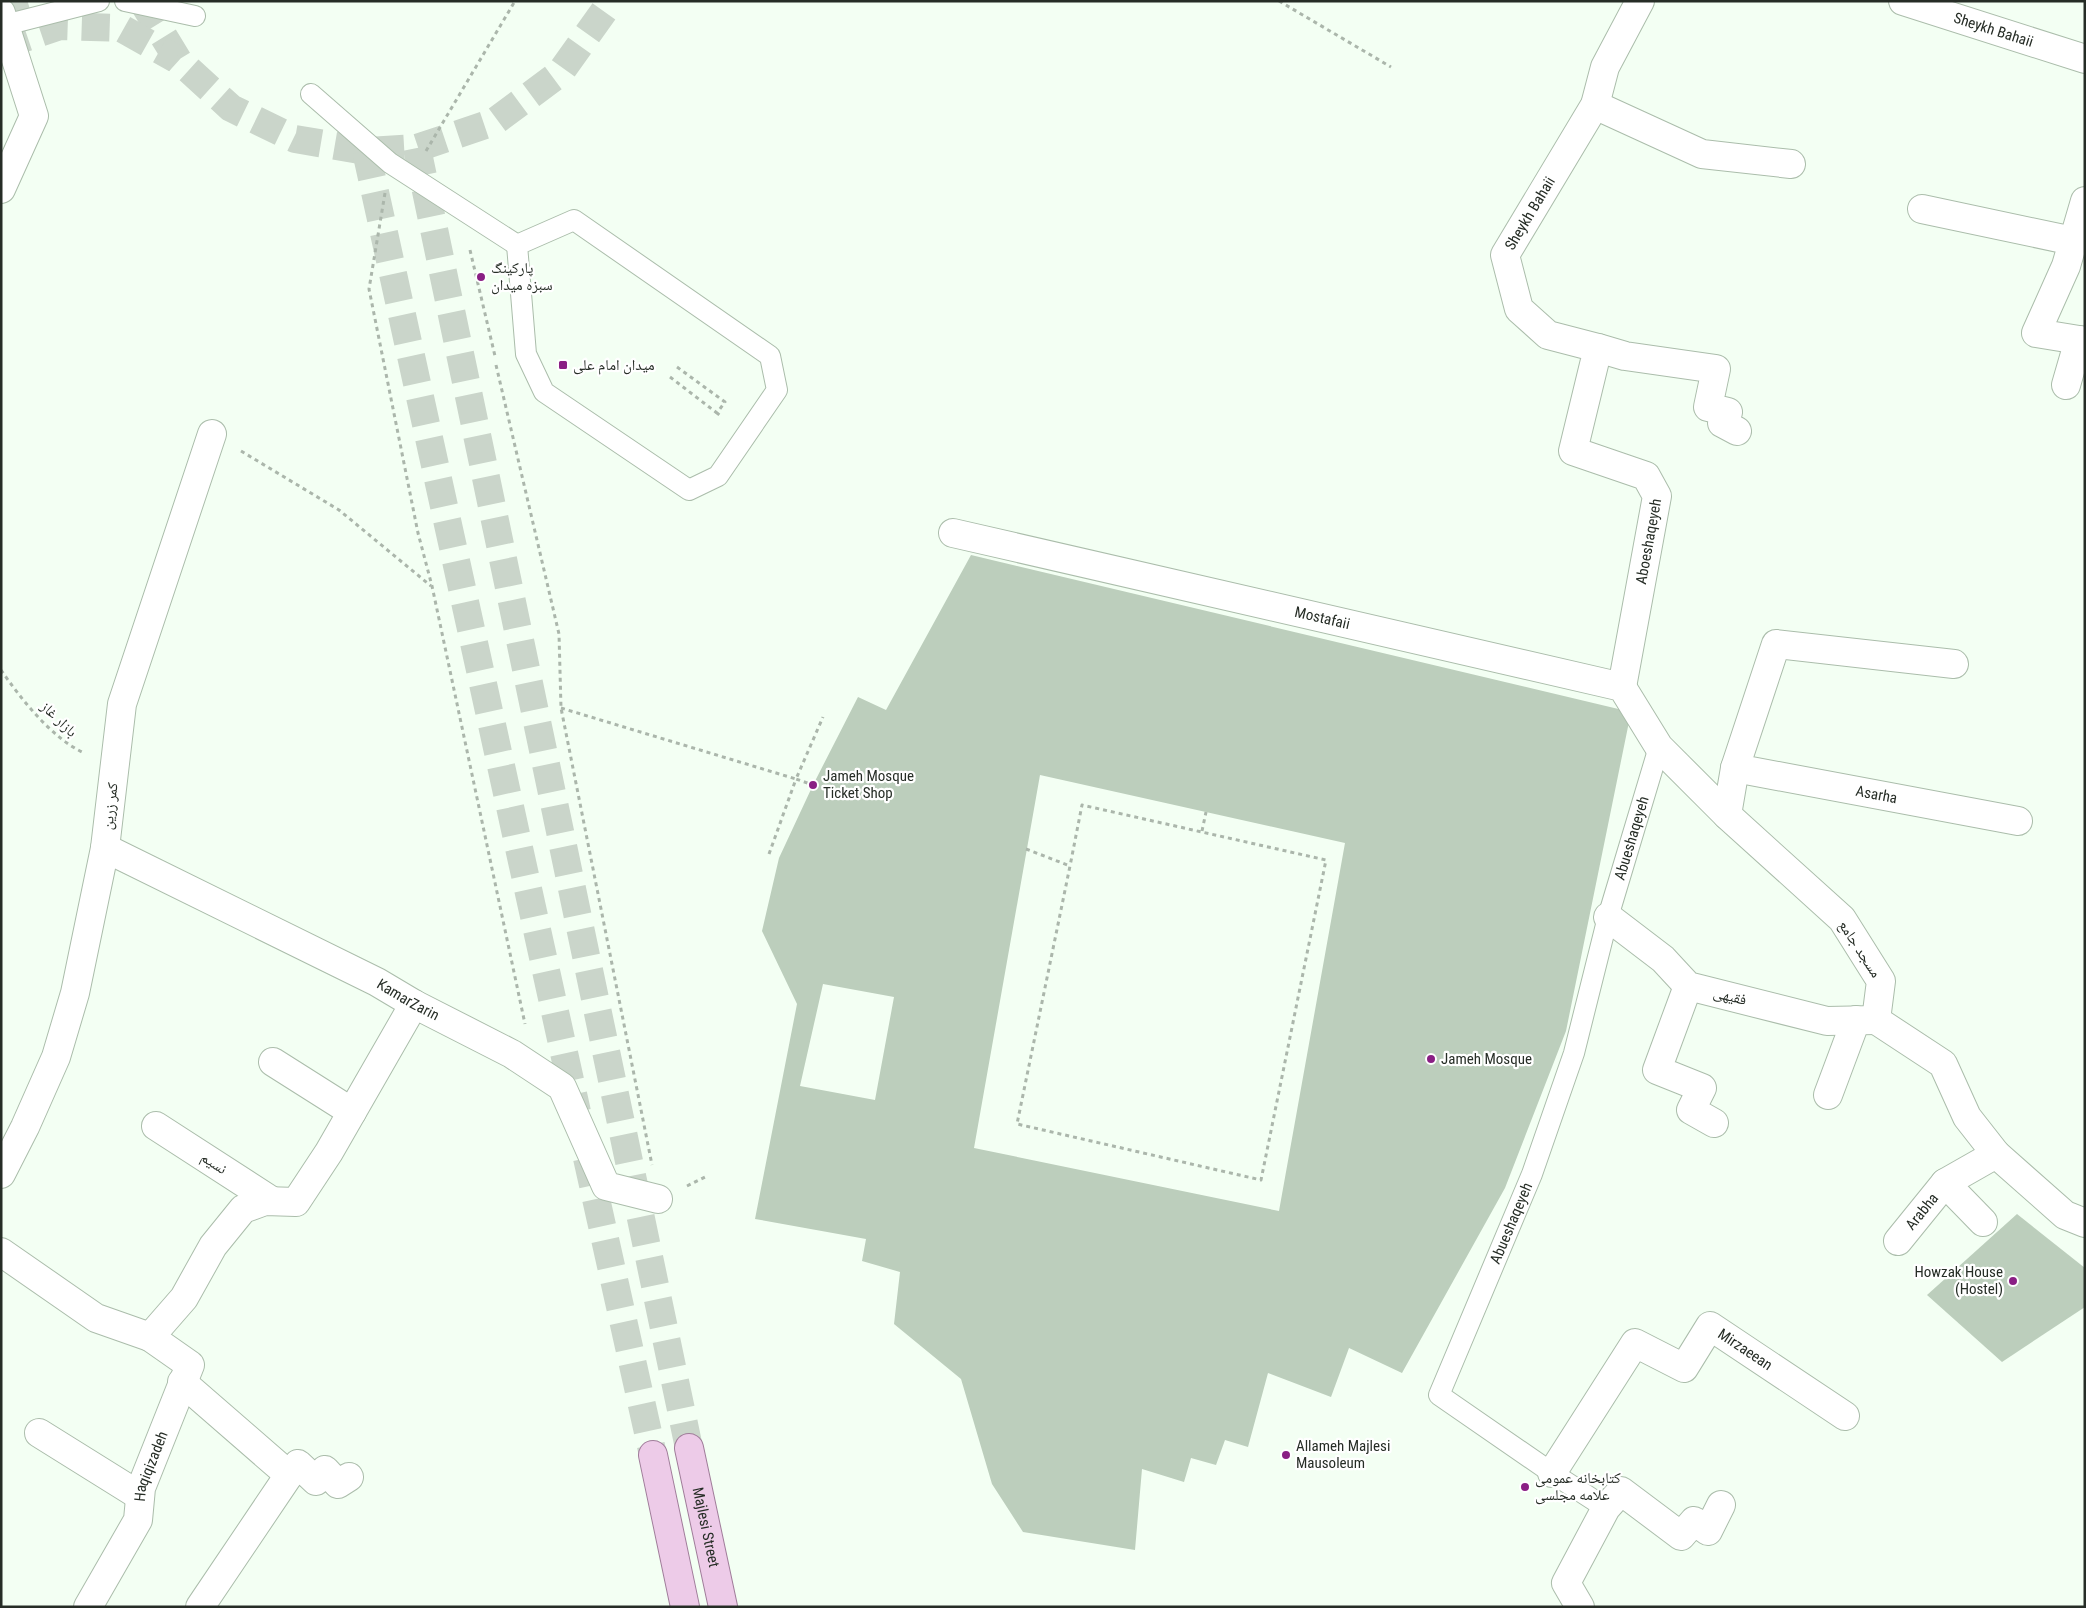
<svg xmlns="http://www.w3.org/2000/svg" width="2086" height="1608" font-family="'Roboto Condensed','Noto Naskh Arabic',sans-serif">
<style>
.building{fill:#bccebc;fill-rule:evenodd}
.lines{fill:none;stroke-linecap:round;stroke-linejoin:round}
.primary-tunnel{stroke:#cad5ca;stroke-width:28;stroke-dasharray:28 14;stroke-linecap:butt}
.lane-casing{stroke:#abbdab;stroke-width:22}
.street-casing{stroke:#abbdab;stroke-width:30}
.primary-casing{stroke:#a07d9a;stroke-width:30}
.path{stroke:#abb6ab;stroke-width:3;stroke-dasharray:4 4;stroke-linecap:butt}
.lane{stroke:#fff;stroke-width:20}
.street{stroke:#fff;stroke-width:28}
.primary{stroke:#edcbe8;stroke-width:28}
.poi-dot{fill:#8a1f84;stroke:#fff;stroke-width:2}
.labels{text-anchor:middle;stroke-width:4.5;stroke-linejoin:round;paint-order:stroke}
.street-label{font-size:15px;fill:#262d26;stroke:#fff}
.poi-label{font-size:15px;fill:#262d26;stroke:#fff;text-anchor:start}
</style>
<rect width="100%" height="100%" fill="#f3fff3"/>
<g class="building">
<path d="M971 555 1631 712 1566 1031 1505 1188 1402 1373 1349 1348 1331 1397 1268 1373 1248 1447 1225 1440 1216 1465 1191 1458 1184 1482 1142 1469 1135 1550 1023 1532 992 1484 961 1379 894 1324 900 1272 862 1261 866 1239 755 1219 797 1004 762 931 779 858 813 785 858 697 886 710ZM1040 775 1345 843 1279 1211 974 1148ZM823 984 894 997 875 1100 800 1086Z"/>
<path d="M2017 1214 2085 1268V1307L2002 1362 1927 1295Z"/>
</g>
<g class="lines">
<g class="primary-tunnel">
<path d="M142 1 178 60 231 108 295 139 366 151 417 148 494 122 560 73 607 7 609 1"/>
<path d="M1 10 32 1"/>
<path d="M1 46 60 26 121 28 176 59"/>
<path d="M417 148 689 1448"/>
<path d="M366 151 577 1112"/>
<path d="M587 1158 653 1455"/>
</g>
<g class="lane-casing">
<g id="lane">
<path d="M125 1 195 16"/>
<path d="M1 28 5 25 99 1"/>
<path d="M311 94 390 163 517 245"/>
<path d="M574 220 770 356 777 390 718 476 689 490 544 392 526 354 517 245Z"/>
<path id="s1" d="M1606 1508 1552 1473 1439 1395 1532 1174 1574 1053 1608 917 1659 747"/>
</g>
</g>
<g class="street-casing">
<g id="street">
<path id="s2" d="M1903 1 2085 59"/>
<path d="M1 13 34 116 1 189"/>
<path d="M1595 105 1702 154 1791 164"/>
<path d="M2085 201 2066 266 2036 333 2085 341"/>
<path d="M1922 209 2073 241"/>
<path d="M1598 348 1625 356 1716 369 1708 407 1728 412 1722 423 1737 431"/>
<path d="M2066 385 2079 340"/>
<path id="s3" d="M953 533 1622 687 1659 747 1727 815 1842 919 1881 981 1876 1020"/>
<path id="s4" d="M1622 687 1657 496 1646 476 1573 451 1598 348 1548 335 1519 309 1505 255 1595 105 1605 67 1640 1"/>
<path id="s5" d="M1735 768 2018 821"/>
<path d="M1727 815 1735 768 1776 644 1954 664"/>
<path id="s6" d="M105 848 377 982 414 1004 512 1054 562 1087 606 1186 658 1199"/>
<path d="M1608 917 1663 959 1688 986 1827 1021 1876 1020"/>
<path d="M1688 986 1657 1070 1702 1088 1691 1110 1714 1123"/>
<path d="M1876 1020 1943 1064 1967 1117 1996 1154 2065 1215 2085 1223"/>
<path d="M273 1062 352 1112"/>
<path d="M1828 1095 1856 1020"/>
<path d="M156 1126 272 1201"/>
<path d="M1 1174 25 1127 56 1057 75 993 105 848 122 704 212 434"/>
<path d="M1945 1183 1983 1222"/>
<path id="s7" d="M1898 1241 1945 1183 1996 1154"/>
<path d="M1 1252 96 1318 150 1337 184 1298 213 1246 243 1209 265 1201 296 1202 329 1152 414 1004"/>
<path d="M182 1382 289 1475 298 1464 316 1481 325 1470 338 1484 349 1477"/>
<path d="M39 1433 140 1496"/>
<path id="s8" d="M1552 1473 1635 1343 1684 1368 1710 1326 1845 1416"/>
<path id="s9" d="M88 1607 138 1520 141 1488 190 1365 150 1337"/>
<path d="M200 1607 289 1475"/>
<path d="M1580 1607 1566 1583 1606 1508 1621 1491 1681 1536 1694 1521 1708 1531 1721 1505"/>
</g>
</g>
<g class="primary-casing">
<g id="primary">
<path id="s10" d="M689 1448 723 1607"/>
<path d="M653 1455 685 1607"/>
</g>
</g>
<g class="path">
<path d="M1279 1 1391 67"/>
<path d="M426 151 515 1"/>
<path d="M385 193 369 289 418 533 432 586 525 1024"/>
<path d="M470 250 495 356"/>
<path d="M496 365 559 634 561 708 652 1165"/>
<path d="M677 367 725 402 717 413 722 417"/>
<path d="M670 377 717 413"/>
<path d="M241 451 339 510 431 586"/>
<path d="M1 670C21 699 51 737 82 752"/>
<path d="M561 708 796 779 823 717"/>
<path d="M1202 831 1206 812"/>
<path d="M1026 849 1070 866 1017 1124 1261 1180 1326 860 1082 805 1070 866"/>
<path d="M769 854 796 779 813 785"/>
<path d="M687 1186 707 1176"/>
</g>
<use href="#lane" class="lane"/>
<use href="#street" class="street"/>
<use href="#primary" class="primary"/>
</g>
<g class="poi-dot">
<circle cx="481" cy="277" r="5"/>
<rect x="558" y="360" width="10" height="10" rx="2.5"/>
<circle cx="813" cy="785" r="5"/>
<circle cx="1431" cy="1059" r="5"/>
<circle cx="2013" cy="1281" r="5"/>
<circle cx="1286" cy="1455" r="5"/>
<circle cx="1525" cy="1487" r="5"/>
</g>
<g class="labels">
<g class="street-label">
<text dy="5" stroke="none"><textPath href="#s2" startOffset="95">Sheykh Bahaii</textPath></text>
<text dy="5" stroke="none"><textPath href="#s4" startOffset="595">Sheykh Bahaii</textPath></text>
<text dy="5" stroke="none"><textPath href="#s4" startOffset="148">Aboeshaqeyeh</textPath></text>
<text dy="5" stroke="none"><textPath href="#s3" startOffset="379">Mostafaii</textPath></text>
<text transform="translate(59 719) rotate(44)" y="5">بازار غاز</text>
<text dy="5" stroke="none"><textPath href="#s5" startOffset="144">Asarha</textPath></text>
<text transform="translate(110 806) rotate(-83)" y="5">کمر زرین</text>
<text dy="5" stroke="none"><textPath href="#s1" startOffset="792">Abueshaqeyeh</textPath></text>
<text transform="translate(1860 949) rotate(57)" y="5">مسجد جامع</text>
<text transform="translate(1730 996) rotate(14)" y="5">فقیهی</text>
<text dy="5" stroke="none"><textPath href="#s6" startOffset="339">KamarZarin</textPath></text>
<text transform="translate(214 1163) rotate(33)" y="5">نسیم</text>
<text dy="5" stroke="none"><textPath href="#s7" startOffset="38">Arabha</textPath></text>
<text dy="5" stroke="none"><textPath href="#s1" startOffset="388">Abueshaqeyeh</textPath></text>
<text dy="5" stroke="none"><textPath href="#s8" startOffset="301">Mirzaeean</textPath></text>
<text dy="5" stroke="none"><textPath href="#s9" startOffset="156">Haqiqizadeh</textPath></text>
<text dy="5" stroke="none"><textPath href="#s10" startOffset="81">Majlesi Street</textPath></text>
</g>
<g class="poi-label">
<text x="491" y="273">پارکینگ<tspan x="491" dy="17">سبزه میدان</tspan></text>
<text x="573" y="370">میدان امام علی</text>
<text x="823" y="781">Jameh Mosque<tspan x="823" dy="17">Ticket Shop</tspan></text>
<text x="1441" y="1064">Jameh Mosque</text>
<text x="2003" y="1277" text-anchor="end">Howzak House<tspan x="2003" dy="17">(Hostel)</tspan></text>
<text x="1296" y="1451">Allameh Majlesi<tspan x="1296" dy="17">Mausoleum</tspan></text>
<text x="1535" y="1483">کتابخانه عمومی<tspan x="1535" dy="17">علامه مجلسی</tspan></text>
</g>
</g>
<rect width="2086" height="1608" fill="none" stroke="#262d26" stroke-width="5"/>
</svg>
